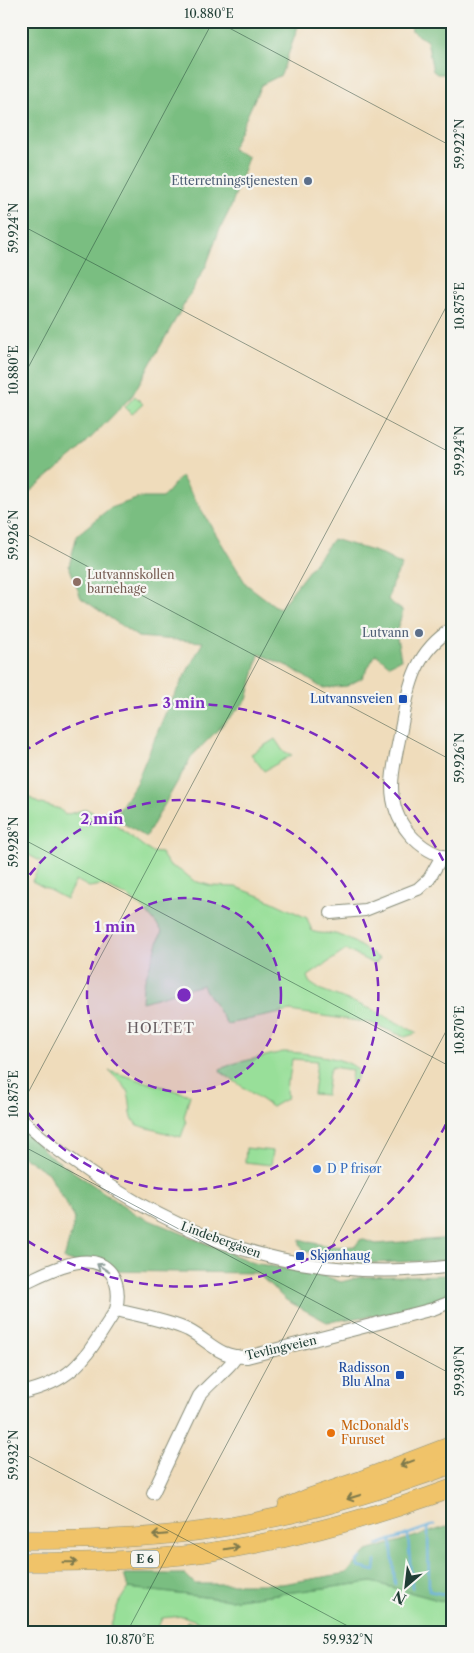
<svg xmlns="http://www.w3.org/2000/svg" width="474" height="1653" font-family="'Libre Caslon Text',serif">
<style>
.green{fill:#98df99;stroke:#5c8e66}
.forest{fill:#7abe81;stroke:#4c7e5a}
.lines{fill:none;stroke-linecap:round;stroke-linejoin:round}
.stream{stroke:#60acd9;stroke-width:2.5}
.minor-casing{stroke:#878c78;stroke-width:14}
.highway-casing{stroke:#878c78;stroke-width:19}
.minor{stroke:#fff;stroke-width:12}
.highway{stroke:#f0c369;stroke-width:18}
.oneway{stroke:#8f9e9a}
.oneway2{stroke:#7d794c}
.ticks{fill:none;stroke:#1f3d34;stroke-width:1;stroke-opacity:0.45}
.ring{fill:none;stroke:#7b2cbf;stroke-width:2.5;stroke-dasharray:9 6}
.service-dot{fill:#5c6f8a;stroke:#f6f6f2;stroke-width:2}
.education-dot{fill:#8d6e63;stroke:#f6f6f2;stroke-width:2}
.transit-dot{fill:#1a4fb4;stroke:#f6f6f2;stroke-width:2}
.shop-dot{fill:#3f7fe0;stroke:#f6f6f2;stroke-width:2}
.food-dot{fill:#e8710a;stroke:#f6f6f2;stroke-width:2}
.labels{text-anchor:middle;stroke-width:4.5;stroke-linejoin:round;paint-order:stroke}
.shield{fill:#f6f6f2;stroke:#60746d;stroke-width:1}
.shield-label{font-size:11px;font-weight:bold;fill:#1f3d34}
.service-label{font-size:12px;fill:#4e5e75;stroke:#f6f6f2;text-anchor:end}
.education-label{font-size:12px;fill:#785e54;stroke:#f6f6f2;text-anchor:start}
.transit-label{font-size:12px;fill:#164399;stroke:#f6f6f2;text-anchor:end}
.shop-label{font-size:12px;fill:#366cbe;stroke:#f6f6f2;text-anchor:start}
.street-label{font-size:12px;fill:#1f3d34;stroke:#f6f6f2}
.food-label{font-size:12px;fill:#c56008;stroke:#f6f6f2;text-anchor:start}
.neighbourhood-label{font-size:14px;letter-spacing:1px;fill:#685e62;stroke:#f6f6f2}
.centre{fill:#7b2cbf;stroke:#f6f6f2;stroke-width:2.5}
.ring-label{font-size:15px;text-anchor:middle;font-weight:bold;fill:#7b2cbf;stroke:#f6f6f2;stroke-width:4.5;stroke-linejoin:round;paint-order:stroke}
.neatline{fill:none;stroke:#1f3d34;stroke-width:2}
.ticks-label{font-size:12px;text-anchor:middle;fill:#1f3d34}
</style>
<rect width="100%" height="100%" fill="#f6f6f2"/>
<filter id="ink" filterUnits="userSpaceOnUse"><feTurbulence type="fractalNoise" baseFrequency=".02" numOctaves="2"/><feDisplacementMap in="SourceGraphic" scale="10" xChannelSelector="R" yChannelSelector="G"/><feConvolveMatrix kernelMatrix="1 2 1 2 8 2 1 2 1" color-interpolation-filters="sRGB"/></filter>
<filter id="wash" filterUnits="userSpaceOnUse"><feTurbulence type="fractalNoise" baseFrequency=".0096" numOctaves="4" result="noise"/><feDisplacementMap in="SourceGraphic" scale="20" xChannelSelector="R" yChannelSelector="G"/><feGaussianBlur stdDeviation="1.12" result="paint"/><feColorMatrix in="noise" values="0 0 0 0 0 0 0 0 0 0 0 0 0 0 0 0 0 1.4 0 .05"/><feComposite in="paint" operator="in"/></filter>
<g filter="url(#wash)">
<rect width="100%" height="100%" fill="#efdcbb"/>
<g class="green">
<path d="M135 396 143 404 132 414 125 407Z"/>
<path d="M275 739 283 751 292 755 264 771 251 754Z"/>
<path d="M21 792 38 803 60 809 65 815 86 809 109 820 151 852 161 853 169 865 183 872 194 881 212 886 236 887 260 896 307 918 312 931C321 935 330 932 339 935 352 939 368 952 380 959L374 964 346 950 307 977 310 983 319 989 371 1009 417 1033 405 1037 371 1023 290 1011 227 1024 202 985 142 1002 143 985 162 931 145 910 129 897 102 885 89 887 76 880 66 899 32 881 42 862 23 852 21 855Z"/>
<path d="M283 1052C299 1052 347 1057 357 1069V1078L354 1083H351L352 1070 332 1067 329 1072 326 1095 313 1094 317 1061 292 1059 289 1080H287L286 1094 288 1095 286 1099 272 1107 221 1072 220 1069 236 1063Z"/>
<path d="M109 1071 190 1095 184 1117 186 1123 181 1137 137 1125C128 1116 132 1104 128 1093 125 1084 116 1078 109 1071Z"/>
<path d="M246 1148 273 1151 271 1165 245 1162Z"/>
<path d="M372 1582 453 1604V1632H226L183 1616 162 1618 156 1632H108L119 1602 128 1588 230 1600Z"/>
<path d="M187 1621 216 1632H183Z"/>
</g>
<g class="forest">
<path d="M21 21H300L281 75 261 85 232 149 248 157 231 207 219 231 206 266 132 396 75 454 21 499Z"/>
<path d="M411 21H451L453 24V74H437L433 71 427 41 412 31Z"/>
<path d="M181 476 246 584 279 609 333 539 379 553 402 565 392 584 388 600 403 611 396 633 401 659 389 665 376 654 362 678 347 686 322 688 290 667 259 654 247 700 192 756 146 837 114 818 136 783 168 707 203 642 138 637 81 598 69 566 77 535 110 508 139 498H162Z"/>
<path d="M21 1127 49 1155 137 1215 254 1263 325 1276 341 1282 361 1277 453 1275V1292L449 1296 392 1313 327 1322 286 1300 257 1273 102 1271 64 1259 75 1219 48 1173 21 1155Z"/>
<path d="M453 1238V1260L370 1263 345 1261 304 1251 300 1245V1239C318 1245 335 1248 355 1246L361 1239 376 1244Z"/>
<path d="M453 1525V1604L372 1582 230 1600 128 1588 124 1574H185L195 1584H282L347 1573 367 1551Z"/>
</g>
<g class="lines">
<g class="stream">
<path d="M428 1527 429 1591 453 1596"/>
<path d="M408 1535 412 1588"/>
<path d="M391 1540 395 1584"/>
<path d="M377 1545 434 1525"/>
<path d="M361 1558 357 1561 358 1567 375 1571 376 1561"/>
</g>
</g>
</g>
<g filter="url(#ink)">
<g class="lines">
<g class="minor-casing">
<g id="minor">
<path d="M453 628C413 653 409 687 401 729 398 748 392 767 392 786 392 823 418 852 453 859"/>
<path d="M331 913 365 910 418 889 429 879 442 856"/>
<path d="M21 1119C44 1141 70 1159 96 1177 206 1251 320 1283 453 1266"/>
<path d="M21 1284C45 1274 90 1246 111 1273 119 1284 119 1297 116 1310"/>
<path d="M21 1393C78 1380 87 1354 116 1310 137 1315 169 1321 188 1330 211 1342 217 1357 247 1357L433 1309 453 1301"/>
<path d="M153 1493 199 1396C207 1385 233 1365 236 1356"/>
</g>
</g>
<g class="highway-casing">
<g id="highway">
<path d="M287 1507 308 1498 361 1480 453 1445"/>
<path d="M21 1540C81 1540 141 1539 200 1531 287 1519 371 1495 453 1464"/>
<path d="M21 1562C82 1562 143 1561 203 1553 289 1541 371 1518 453 1488"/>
</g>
</g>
<use href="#minor" class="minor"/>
<use href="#highway" class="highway"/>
</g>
<defs><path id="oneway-shaft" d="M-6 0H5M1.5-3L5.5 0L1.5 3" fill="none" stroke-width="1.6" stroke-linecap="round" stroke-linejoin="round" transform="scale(1.25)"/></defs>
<use class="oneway" href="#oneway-shaft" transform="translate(103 1268) rotate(-146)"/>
<g class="oneway2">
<use href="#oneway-shaft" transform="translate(407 1463) rotate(159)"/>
<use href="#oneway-shaft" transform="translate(354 1497) rotate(163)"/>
<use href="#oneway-shaft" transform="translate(160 1535) rotate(175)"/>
<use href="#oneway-shaft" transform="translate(232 1548) rotate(-10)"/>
<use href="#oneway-shaft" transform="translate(70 1562) rotate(-1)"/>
</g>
</g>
<path class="ticks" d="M216 21 453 147M21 225 453 454M21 381 213 21M21 531 453 761M21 838 453 1068M21 1106 453 294M21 1145 453 1375M21 1452 359 1632M127 1632 453 1018"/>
<circle cx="184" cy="995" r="97" fill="#7b2cbf" fill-opacity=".12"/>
<g class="ring">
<circle cx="184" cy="995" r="97"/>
<path d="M21 887A195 195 0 1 1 21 1103"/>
<path d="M452 1111A292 292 0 0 1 23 1238M23 752A292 292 0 0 1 452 879"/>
</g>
<g class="service-dot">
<circle cx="308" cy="181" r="5"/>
<circle cx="419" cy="633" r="5"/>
</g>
<circle class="education-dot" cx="77" cy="582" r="5"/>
<g class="transit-dot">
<rect x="398" y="694" width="10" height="10" rx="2.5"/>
<rect x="295" y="1251" width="10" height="10" rx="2.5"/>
<rect x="395" y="1370" width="10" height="10" rx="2.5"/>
</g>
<circle class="shop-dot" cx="317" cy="1169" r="5"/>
<circle class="food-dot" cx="331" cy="1433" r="5"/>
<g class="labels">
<rect class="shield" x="131" y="1550.5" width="28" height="17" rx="4"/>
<g class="shield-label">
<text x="145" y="1563">E 6</text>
</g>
<g class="service-label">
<text x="298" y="185">Etterretningstjenesten</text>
<text x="409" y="637">Lutvann</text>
</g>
<g class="education-label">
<text x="87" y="579">Lutvannskollen<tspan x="87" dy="14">barnehage</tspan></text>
</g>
<g class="transit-label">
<text x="393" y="703">Lutvannsveien</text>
<text x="310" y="1260" text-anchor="start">Skjønhaug</text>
<text x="390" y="1372">Radisson<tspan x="390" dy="14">Blu Alna</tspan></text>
</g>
<g class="shop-label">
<text x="327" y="1173">D P frisør</text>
</g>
<g class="street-label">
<text transform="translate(221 1240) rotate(20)" y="4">Lindebergåsen</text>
<text transform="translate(281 1348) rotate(-13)" y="4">Tevlingveien</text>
</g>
<g class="food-label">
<text x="341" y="1430">McDonald's<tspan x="341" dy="14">Furuset</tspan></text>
</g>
<g class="neighbourhood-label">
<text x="161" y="1033">HOLTET</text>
</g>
</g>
<circle cx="184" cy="995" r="8" class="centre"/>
<g class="ring-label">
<text x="184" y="708">3 min</text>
<text x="102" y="824">2 min</text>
<text x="115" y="932">1 min</text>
</g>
<rect width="474" height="1653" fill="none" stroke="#f6f6f2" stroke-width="55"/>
<g transform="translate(406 1586) rotate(208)" stroke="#f6f6f2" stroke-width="4" paint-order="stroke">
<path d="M0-4L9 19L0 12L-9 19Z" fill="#1f3d34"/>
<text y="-8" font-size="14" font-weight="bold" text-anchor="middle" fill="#1f3d34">N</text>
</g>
<rect x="28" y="28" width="418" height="1598" class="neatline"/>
<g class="ticks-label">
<text x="209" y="18">10.880°E</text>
<text transform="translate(460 144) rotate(-90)" y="4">59.922°N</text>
<text transform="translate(14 228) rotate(-90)" y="4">59.924°N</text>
<text transform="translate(460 306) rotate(-90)" y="4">10.875°E</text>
<text transform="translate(14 370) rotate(-90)" y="4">10.880°E</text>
<text transform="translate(460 451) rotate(-90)" y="4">59.924°N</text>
<text transform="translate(14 535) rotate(-90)" y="4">59.926°N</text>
<text transform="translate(460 758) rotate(-90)" y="4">59.926°N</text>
<text transform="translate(14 842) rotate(-90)" y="4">59.928°N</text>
<text transform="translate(460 1030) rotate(-90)" y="4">10.870°E</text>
<text transform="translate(14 1094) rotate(-90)" y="4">10.875°E</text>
<text transform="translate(460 1371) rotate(-90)" y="4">59.930°N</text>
<text transform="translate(14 1455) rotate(-90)" y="4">59.932°N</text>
<text x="130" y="1644">10.870°E</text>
<text x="348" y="1644">59.932°N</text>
</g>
</svg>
